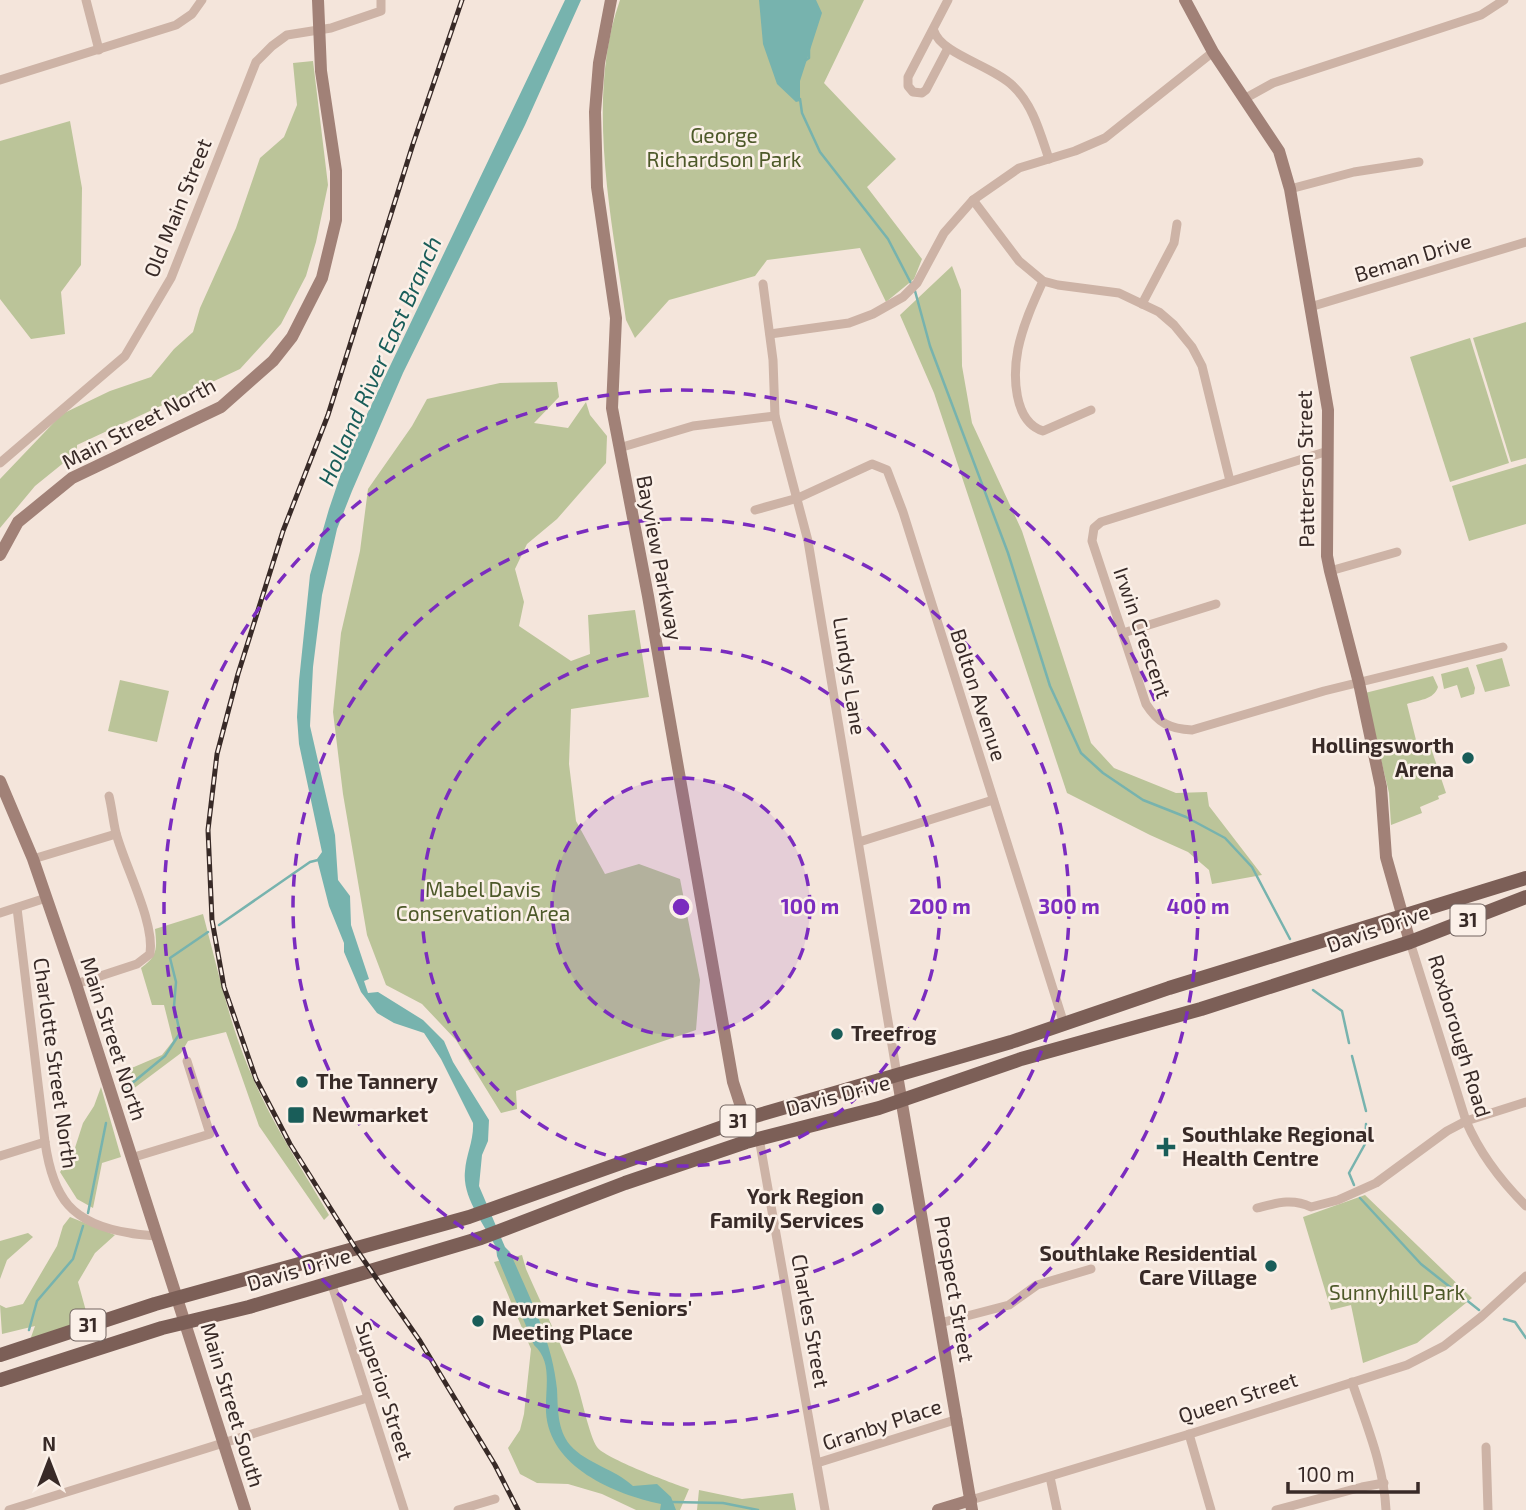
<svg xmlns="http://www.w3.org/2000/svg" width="1526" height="1510" font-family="'Exo 2',sans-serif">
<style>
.green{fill:#bbc499}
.water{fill:#77b3ae}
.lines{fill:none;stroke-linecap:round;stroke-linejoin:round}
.stream{stroke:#77b3ae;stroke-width:2.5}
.street{stroke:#cdb3a6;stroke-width:9}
.secondary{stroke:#a18177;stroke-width:12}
.primary{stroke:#7c5f57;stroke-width:14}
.rail-casing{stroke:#382a27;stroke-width:5}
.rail{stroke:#fbf0e8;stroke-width:2.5;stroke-dasharray:8;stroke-linecap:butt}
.ring{fill:none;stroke:#7b2cbf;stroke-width:3.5;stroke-dasharray:12 9}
.poi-dot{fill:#195d59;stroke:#fbf0e8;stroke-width:2.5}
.labels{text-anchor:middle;stroke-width:5;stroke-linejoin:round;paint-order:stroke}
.shield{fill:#fbf0e8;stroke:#726561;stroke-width:2}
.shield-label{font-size:19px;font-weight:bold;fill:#382a27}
.park-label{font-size:21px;fill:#4d5929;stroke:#fbf0e8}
.street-label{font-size:21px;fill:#382a27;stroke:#fbf0e8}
.poi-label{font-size:21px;font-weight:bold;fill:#382a27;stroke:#fbf0e8;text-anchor:start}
.water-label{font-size:23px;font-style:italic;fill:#195d59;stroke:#fbf0e8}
.centre{fill:#7b2cbf;stroke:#fbf0e8;stroke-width:3.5}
.ring-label{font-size:21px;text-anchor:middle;font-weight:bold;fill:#7b2cbf;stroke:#fbf0e8;stroke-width:5;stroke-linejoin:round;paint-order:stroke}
</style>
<rect width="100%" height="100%" fill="#f4e5db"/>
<g class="green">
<path d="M620 0H864L824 83 896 159 867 187 922 259 914 279 886 302 860 248 767 260 755 276 669 300 635 338 626 320C612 220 585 98 620 0Z"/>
<path d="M313 61 328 185 316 242 306 276 281 324 240 369 77 445V452L35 486 0 528V479L62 414 110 391 151 377 174 349 193 332 200 308 236 228 260 158 284 137 297 105 293 63Z"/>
<path d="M70 121 82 188 81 265 61 292 65 334 31 339 0 299V141Z"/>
<path d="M952 266 961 290 962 366 972 423 1022 531 1091 743 1114 768 1176 793 1207 792 1209 806 1262 875 1212 884 1209 870 1188 852 1150 835 1067 793 934 393 900 315Z"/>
<path d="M1526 322V458L1511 462 1473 338Z"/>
<path d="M1470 338 1509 463 1450 482 1410 357Z"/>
<path d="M557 382 559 397 534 423 568 428 586 402 590 415 607 436 606 463 557 519 527 544 515 569 524 602 519 626 571 661 590 654 588 615 635 610 649 697 571 709 569 764 576 821 605 874 639 864 680 879 700 980 696 1030 516 1091 517 1109 501 1113 456 1040 422 1004 386 985 367 935 343 794 333 712 341 633 360 551 368 489 412 426 427 399 500 383Z"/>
<path d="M1526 464V524L1469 541 1452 486Z"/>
<path d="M1502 658 1510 686 1485 692 1476 665Z"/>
<path d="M1468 667 1475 688 1474 694 1461 698 1457 685 1444 689 1441 674Z"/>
<path d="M1433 676 1438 687C1434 700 1418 700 1407 704L1417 744 1429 742 1446 793 1438 796 1439 799 1420 807 1422 813 1391 825 1389 793 1365 693Z"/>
<path d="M120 680 169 691 157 742 108 731Z"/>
<path d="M203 914C217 966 228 1019 249 1069 270 1120 301 1167 329 1215L324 1220 259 1126 226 1032 188 1041 181 1053 125 1095 119 1071 134 1067 162 1055 173 1041 164 1005H152L141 968C158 956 157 948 155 929Z"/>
<path d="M101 1087 121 1157 102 1163 93 1208 77 1199 60 1172 73 1154 83 1123 94 1106Z"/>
<path d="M1365 1195 1472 1298 1417 1343 1363 1363 1351 1305 1331 1310 1303 1217Z"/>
<path d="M70 1217 115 1235 95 1253 78 1282 89 1322 30 1340 35 1326 2 1334 0 1305 6 1308 23 1304 57 1246 63 1226Z"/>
<path d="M28 1233 33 1237 7 1260 0 1279V1241Z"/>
<path d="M522 1255 526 1269C542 1306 561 1343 576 1381 582 1398 589 1435 597 1447 604 1458 674 1484 689 1489L680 1510H636L602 1494 568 1484 537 1483 520 1474 508 1448 520 1430 524 1414 531 1349 494 1262Z"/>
<path d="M699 1490 742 1499 793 1493 796 1510H697Z"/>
</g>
<g class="water">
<path d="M565 0H581L525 125 403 373 352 491 337 529 322 595 313 667 310 726 335 835 338 880 350 896 351 925 369 979 364 981 368 993 378 992 423 1020 444 1041 453 1062 489 1120 488 1141 482 1155 479 1186 505 1247 510 1252C529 1297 552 1339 557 1389 558 1408 557 1429 570 1445 587 1464 615 1469 633 1486L657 1484 671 1497 676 1510H660L661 1504C614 1494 549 1467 546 1412 545 1388 553 1362 534 1345L497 1256 496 1247C484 1224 462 1197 465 1171 466 1155 474 1140 473 1123L441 1059 424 1033 394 1023 377 1013 361 992 344 952V943L329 906 317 859 322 852 299 744 297 717 299 681 310 575 329 509 347 456Z"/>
<path d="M759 0H816L822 13 800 81V101L796 102 777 84 763 44Z"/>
</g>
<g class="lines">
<g class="stream">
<path d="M806 60 809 58V47"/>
<path d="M800 99 802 113 820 152 888 239 915 291 930 346 1008 553 1050 686 1081 753 1103 773 1143 800 1186 817 1225 838 1252 867 1290 939"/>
<path d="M219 925 310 862 318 860"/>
<path d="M1313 990 1342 1011 1349 1043"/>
<path d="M1352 1056 1366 1111"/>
<path d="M125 1089 165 1056 180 1033 174 1006 176 982 170 958 208 932"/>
<path d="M1354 1185 1349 1173 1365 1144 1366 1124"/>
<path d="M1360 1198 1421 1264 1479 1310"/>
<path d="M88 1213 106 1123"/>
<path d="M1504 1319 1515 1322 1526 1338"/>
<path d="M29 1330 37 1301 73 1259 83 1226"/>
<path d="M671 1502 723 1503 758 1510"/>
</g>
<g class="street">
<path d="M86 0 99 50"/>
<path d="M948 0 908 77V86L913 92 922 93 926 90 948 48"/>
<path d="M934 31C941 54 993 66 1013 86 1033 105 1040 133 1049 159"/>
<path d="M0 80 176 25 192 14 202 0"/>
<path d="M1244 99 1273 83 1481 15 1504 0"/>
<path d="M1290 189 1354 172 1419 162"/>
<path d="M973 200 1019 261 1043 281 1058 285 1119 293 1159 312 1174 325 1192 347 1202 366 1230 481"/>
<path d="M1043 281C1033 303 1023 325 1018 349 1013 375 1013 421 1043 431L1091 410"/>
<path d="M763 284 773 360 775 416 808 541 897 1075"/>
<path d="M1142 304 1174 243 1177 224"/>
<path d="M1310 307 1526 242"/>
<path d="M770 334 849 323 873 314 903 297 917 283 944 233 973 200 1019 168 1075 151 1105 138 1213 52"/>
<path d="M619 448 693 426 775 416"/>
<path d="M1328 451 1101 522 1094 528 1092 541 1146 704C1158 723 1170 729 1192 730L1324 691 1503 647"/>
<path d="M0 463 125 356 171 278 256 62 272 46 287 35 331 28 381 11V0"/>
<path d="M755 510 798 498 872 464 887 470 903 512 1064 1024"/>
<path d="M1330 571 1397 552"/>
<path d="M1123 633 1216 604"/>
<path d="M859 842 993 800"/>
<path d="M33 859 116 834"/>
<path d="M17 908 45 1142C53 1198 71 1224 130 1233 139 1235 148 1235 157 1236"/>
<path d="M0 913 46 898"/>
<path d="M1410 942 1466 1121C1480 1154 1501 1181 1526 1206"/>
<path d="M76 984 137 964 150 954C155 922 125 867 116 833 113 821 112 808 109 796"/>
<path d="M759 1138 825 1510"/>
<path d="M0 1156 45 1142"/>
<path d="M131 1158 210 1134 187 1061"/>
<path d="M1257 1208C1277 1203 1292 1198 1311 1207L1338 1200 1376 1183 1447 1131 1466 1121 1526 1102"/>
<path d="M331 1282 404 1510"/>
<path d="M940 1323 1009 1305 1037 1285 1091 1269"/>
<path d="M1352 1382C1366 1424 1384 1466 1386 1510"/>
<path d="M1189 1434 1211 1510"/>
<path d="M1486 1447 1488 1510"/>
<path d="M817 1463 958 1419"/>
<path d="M1050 1477 1057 1510"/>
<path d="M971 1500 1193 1433 1407 1365 1444 1346 1481 1317 1526 1276"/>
<path d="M9 1510 367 1398"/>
<path d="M458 1510 495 1499"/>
<path d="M1276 1510 1362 1487 1384 1483"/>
</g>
<g class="secondary">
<path d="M611 0 599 63 595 112 597 187 616 318 612 408 648 596 733 1082 745 1119"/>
<path d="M1185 0 1213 52 1279 151 1290 189 1328 410 1327 556 1330 571 1359 683 1381 787 1386 857 1410 942"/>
<path d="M0 555 18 522 72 478 221 407 273 361 292 337 322 278 336 220V171L321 71 318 0"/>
<path d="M0 781 33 859 76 984 245 1510"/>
<path d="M897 1075 972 1510"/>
<path d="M938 1510 971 1500"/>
</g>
<g class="primary">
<path d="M0 1355 155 1304 469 1217 745 1119 1011 1042 1169 988 1526 878"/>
<path d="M0 1380 162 1328 249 1307 481 1238 625 1183 746 1142 879 1108 1021 1059 1201 1009 1410 942 1526 897"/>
</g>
<g class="rail-casing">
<path id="rail" d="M462 0 413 144 328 415 283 531 238 674 217 754 208 830 212 920 224 987 256 1079 290 1144 356 1249 420 1341 495 1465 518 1510"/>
</g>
<use href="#rail" class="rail"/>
</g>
<circle cx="681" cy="907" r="129" fill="#7b2cbf" fill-opacity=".12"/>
<g class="ring">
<circle cx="681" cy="907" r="129"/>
<circle cx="681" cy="907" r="259"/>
<circle cx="681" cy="907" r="388"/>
<circle cx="681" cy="907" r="517"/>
</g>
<g class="poi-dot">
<circle cx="1468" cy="758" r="7"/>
<circle cx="837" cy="1034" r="7"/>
<circle cx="302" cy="1082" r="7"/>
<rect x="287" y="1106" width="18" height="18" rx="3.5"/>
<path d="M1162.5 1136.5h7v7h7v7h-7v7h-7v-7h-7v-7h7z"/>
<circle cx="878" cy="1209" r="7"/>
<circle cx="1271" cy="1266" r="7"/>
<circle cx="478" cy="1321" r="7"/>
</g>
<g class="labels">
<g class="shield">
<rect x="1450.5" y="904.5" width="35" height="31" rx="5"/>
<rect x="720.5" y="1105.5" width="35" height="31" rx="5"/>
<rect x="70.5" y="1309.5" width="35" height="31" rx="5"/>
</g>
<g class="shield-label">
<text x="1468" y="927">31</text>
<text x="738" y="1128">31</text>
<text x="88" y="1332">31</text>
</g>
<g class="park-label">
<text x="724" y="143">George<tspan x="724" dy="24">Richardson Park</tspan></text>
<text x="483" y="897">Mabel Davis<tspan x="483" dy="24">Conservation Area</tspan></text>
<text x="1397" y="1300">Sunnyhill Park</text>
</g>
<g class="street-label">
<text transform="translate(178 208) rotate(-68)" y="7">Old Main Street</text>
<text transform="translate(1413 258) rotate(-17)" y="7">Beman Drive</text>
<text transform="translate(139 424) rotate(-28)" y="7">Main Street North</text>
<text transform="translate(1306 469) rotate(-91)" y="7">Patterson Street</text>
<text transform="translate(659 558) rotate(79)" y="7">Bayview Parkway</text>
<text transform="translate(1142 633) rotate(71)" y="7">Irwin Crescent</text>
<text transform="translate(849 676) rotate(81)" y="7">Lundys Lane</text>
<text transform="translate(978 695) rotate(72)" y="7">Bolton Avenue</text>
<text transform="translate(1378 929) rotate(-19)" y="7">Davis Drive</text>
<text transform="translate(1459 1036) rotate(73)" y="7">Roxborough Road</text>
<text transform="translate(113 1039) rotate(72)" y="7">Main Street North</text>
<text transform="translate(55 1063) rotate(82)" y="7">Charlotte Street North</text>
<text transform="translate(838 1096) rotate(-15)" y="7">Davis Drive</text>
<text transform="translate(299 1270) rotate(-16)" y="7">Davis Drive</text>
<text transform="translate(954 1289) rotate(80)" y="7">Prospect Street</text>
<text transform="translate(810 1321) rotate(80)" y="7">Charles Street</text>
<text transform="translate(384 1391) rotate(72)" y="7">Superior Street</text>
<text transform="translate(1238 1398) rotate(-18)" y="7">Queen Street</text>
<text transform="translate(232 1405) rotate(73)" y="7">Main Street South</text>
<text transform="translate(882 1425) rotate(-18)" y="7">Granby Place</text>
</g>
<g class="poi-label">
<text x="1454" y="753" text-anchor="end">Hollingsworth<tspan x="1454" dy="24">Arena</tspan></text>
<text x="851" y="1041">Treefrog</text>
<text x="316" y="1089">The Tannery</text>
<text x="312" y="1122">Newmarket</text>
<text x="1182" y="1142">Southlake Regional<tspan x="1182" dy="24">Health Centre</tspan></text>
<text x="864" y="1204" text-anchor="end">York Region<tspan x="864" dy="24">Family Services</tspan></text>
<text x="1257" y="1261" text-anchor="end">Southlake Residential<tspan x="1257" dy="24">Care Village</tspan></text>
<text x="492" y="1316">Newmarket Seniors'<tspan x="492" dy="24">Meeting Place</tspan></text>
</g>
<g class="water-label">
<text transform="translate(380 361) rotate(-66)" y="8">Holland River East Branch</text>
</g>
</g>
<circle cx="681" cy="907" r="10" class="centre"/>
<g class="ring-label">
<text x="810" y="914">100 m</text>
<text x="940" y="914">200 m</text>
<text x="1069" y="914">300 m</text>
<text x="1198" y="914">400 m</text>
</g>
<g transform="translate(49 1461)" stroke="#fbf0e8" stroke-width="5" paint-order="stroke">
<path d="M0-5L12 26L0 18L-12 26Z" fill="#382a27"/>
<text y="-10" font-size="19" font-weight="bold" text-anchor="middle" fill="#382a27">N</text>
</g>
<path d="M1288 1482v10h130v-10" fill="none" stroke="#382a27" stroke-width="3.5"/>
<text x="1298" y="1482" font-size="21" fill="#382a27" stroke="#fbf0e8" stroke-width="5" paint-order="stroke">100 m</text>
</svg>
